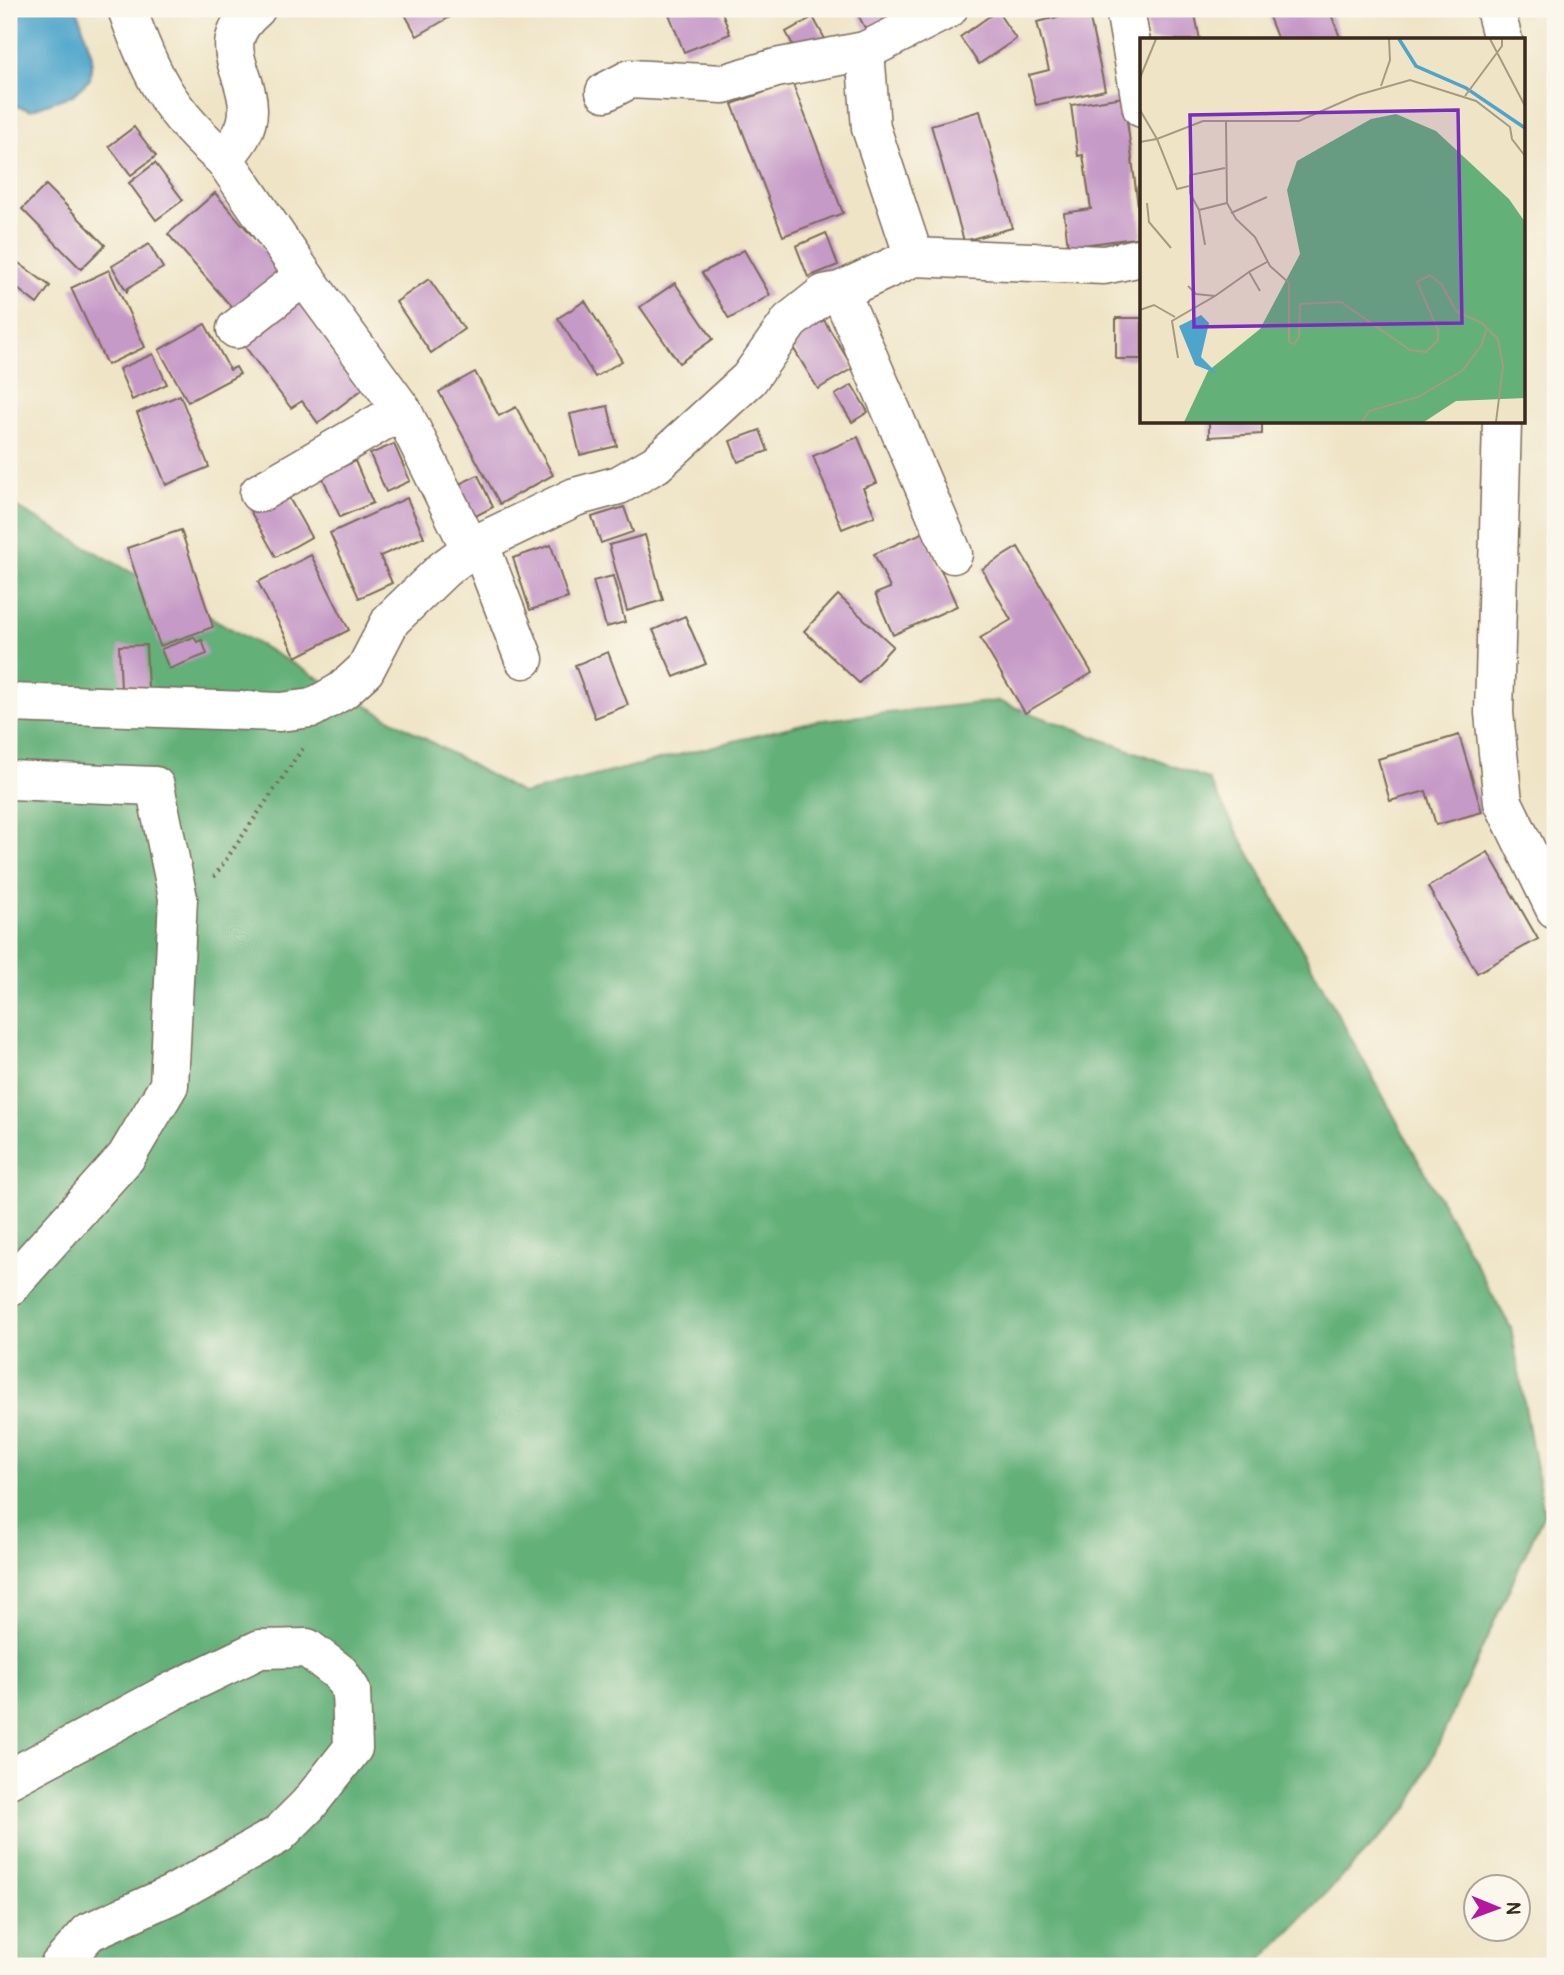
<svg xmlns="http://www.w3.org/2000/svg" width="1564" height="1975" font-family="Pangolin,sans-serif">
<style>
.forest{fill:#64b079;stroke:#506d4c;stroke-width:2}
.water{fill:#4ea5cb;stroke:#446874;stroke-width:2}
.building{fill:#c69ac7}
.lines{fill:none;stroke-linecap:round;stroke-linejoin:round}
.minor-casing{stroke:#7a6b59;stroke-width:41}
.path{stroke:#7a6b59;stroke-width:4.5;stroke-dasharray:2 5;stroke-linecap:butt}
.minor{stroke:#fff;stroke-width:38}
.inset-river{fill:none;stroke:#4ea5cb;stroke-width:3.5}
.inset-road{fill:none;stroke:#a79a83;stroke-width:2}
.view{fill:#7b2cbf;fill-opacity:0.15;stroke:#7b2cbf;stroke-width:3.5}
.inset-edge{fill:none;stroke:#3b2a1e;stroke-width:3.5}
</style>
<rect width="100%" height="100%" fill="#fbf7ec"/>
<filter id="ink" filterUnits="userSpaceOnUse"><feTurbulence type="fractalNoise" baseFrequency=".0143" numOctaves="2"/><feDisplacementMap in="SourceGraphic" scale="14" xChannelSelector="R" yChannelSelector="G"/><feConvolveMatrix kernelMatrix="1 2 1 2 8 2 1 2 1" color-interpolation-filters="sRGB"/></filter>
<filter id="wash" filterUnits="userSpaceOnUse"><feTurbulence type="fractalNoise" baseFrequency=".00686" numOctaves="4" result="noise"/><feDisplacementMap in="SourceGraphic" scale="28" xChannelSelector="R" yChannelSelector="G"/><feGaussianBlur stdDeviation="1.57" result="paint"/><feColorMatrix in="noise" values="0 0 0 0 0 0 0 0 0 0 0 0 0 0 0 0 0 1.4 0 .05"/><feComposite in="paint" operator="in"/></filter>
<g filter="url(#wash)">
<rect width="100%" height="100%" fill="#efe4c6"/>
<path class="forest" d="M9 503 523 794 814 721 998 701 1208 779 1511 1328 1544 1513 1410 1806 1256 1966H9Z"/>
<path class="water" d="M9 9H77L92 56 90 79 73 95 30 110 9 104Z"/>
<g id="blocks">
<g class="building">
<path d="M402 9H464L417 36Z"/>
<path d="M667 9H721L730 34 684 52Z"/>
<path d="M855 9H910L866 30Z"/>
<path d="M1144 9H1194L1200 40H1150Z"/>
<path d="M1266 9H1329L1341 40H1278Z"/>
<path d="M1088 10 1105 90 1036 105 1029 75 1049 70 1037 22Z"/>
<path d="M997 11 1016 39 979 64 960 37Z"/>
<path d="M813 17 825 39 797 53 786 32Z"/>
<path d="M792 82 843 213 783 236 732 104Z"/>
<path d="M1124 97 1142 237 1068 247 1064 213 1091 209 1083 155 1078 156 1071 105Z"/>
<path d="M980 111 1012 228 964 241 931 125Z"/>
<path d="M134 127 156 156 131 175 109 146Z"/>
<path d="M155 163 183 200 156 220 129 183Z"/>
<path d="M46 185 105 245 81 269 22 209Z"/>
<path d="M215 193 282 270 235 311 168 234Z"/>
<path d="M826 233 838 265 808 277 796 246Z"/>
<path d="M149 244 163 268 128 288 127 292 112 266Z"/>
<path d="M744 250 770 295 729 319 702 273Z"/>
<path d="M9 256 50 286 37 304 9 282Z"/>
<path d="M109 270 145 347 107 365 71 288Z"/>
<path d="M429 279 464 329 431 353 396 302Z"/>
<path d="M675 283 713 339 679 363 640 307Z"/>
<path d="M300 294 368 385 318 423 302 401 291 408 240 340Z"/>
<path d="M585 301 622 361 595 377 558 318Z"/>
<rect x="1116" y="318" width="26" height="41"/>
<path d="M824 320 853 368 818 389 789 341Z"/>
<path d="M205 324 230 370 236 367 240 374 188 402 159 350Z"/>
<path d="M153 354 167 384 132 400 119 369Z"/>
<path d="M475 372 499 416 516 407 553 475 500 504 439 392Z"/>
<path d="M852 385 868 412 852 422 835 395Z"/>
<path d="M180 395 209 467 166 485 137 413Z"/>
<path d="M608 406 617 446 580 455 570 414Z"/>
<path d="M1209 422H1262V434L1209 437Z"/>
<path d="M760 430 768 451 738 462 730 441Z"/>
<path d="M858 437 877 483 863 488 875 516 842 529 813 456Z"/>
<path d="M394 444 410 481 386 492 370 454Z"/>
<path d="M355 461 373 503 340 517 322 476Z"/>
<path d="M478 475 493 507 462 523 455 486Z"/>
<path d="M284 489 311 537 276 557 249 509Z"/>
<path d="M407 498 424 537 380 556 392 583 359 598 330 533Z"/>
<path d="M624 507 633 532 601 543 592 517Z"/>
<path d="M181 530 213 627 160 646 127 548Z"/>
<path d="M924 532 957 606 893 635 875 594 890 588 874 554Z"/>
<path d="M645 535 663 600 627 611 609 545Z"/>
<path d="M551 545 568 598 530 610 513 558Z"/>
<path d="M1018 547 1092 673 1025 713 980 638 1011 620 982 569Z"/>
<path d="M311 555 349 630 296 657 258 582Z"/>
<path d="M613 576 625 622 606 627 593 581Z"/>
<path d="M838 595 893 646 859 683 804 631Z"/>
<path d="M685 616 706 664 674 677 653 630Z"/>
<path d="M194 637 197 642 202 640 207 654 169 669 161 649Z"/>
<path d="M146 645 148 688 121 689 119 646Z"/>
<path d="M608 652 628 705 595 718 575 665Z"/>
<path d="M1459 735 1482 812 1436 825 1426 791 1390 801 1378 759Z"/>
<path d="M1488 852 1538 939 1477 973 1428 887Z"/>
</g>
</g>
</g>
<g filter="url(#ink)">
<use href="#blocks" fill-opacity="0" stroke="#7a6b59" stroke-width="2"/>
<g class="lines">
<g class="minor-casing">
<g id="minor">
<path d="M127 9C151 76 169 112 224 159"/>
<path d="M256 9C212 46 248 69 248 110 248 131 236 144 224 159L304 276 402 410"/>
<path d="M1125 9 1142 108"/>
<path d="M1495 9 1503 40"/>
<path d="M865 51 948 9"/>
<path d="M605 92 630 79 723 84 776 68 865 51 871 128 914 257"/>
<path d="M840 291 953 554"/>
<path d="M236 329 304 276"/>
<path d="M1502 422 1494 713 1503 802 1555 909"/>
<path d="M259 493 402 410 471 550"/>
<path d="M479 543 524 659"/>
<path d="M9 703 280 712 312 708 342 691 365 670 391 620 444 569 479 543 575 497 619 485 656 464 749 379 790 321 824 294 840 291 914 257 1104 265 1142 257"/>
<path d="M9 780 155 786 178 898 169 1085 126 1157 9 1287"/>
<path d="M9 1779 169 1693 260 1649 307 1648 340 1673 351 1690 353 1748 308 1805 278 1835 171 1895 89 1932 59 1966"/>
</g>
</g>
<path class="path" d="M214 877 303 748"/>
<use href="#minor" class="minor"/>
</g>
</g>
<g transform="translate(1140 38)">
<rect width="385" height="385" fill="#efe4c6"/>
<path d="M256 76 296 93 369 161 385 184V360L316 363 284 384H44L68 333 120 291 160 216 147 152 157 123 231 81Z" fill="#64b079"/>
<path d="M61 277 69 285 61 319 78 336 55 327 39 288Z" fill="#4ea5cb"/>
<path class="inset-river" d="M259 1 276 28 326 50 385 90"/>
<path class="inset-road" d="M350 1 385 68M0 40 16 1M241 48 250 22 249 1M325 58 362 8V1M0 72 17 101 63 83H159L218 57 270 42 336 63 370 89 372 101 385 118M86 84 87 165 96 181 115 199 130 228 149 245V304L154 306 159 299 160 266 201 264 270 312 286 314 298 302V292L277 244 290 237 302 247 316 273 342 285 358 301 363 328 356 384M0 104 17 101 37 151 49 148M7 165 9 184 31 210M59 172 50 155V137L85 130M91 175 127 159M65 207 59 172 87 165M48 248 56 256 75 258 109 234M120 253 109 234 127 224M0 272 14 267 35 279M38 320 32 283 75 258M222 384 229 373 278 359 322 333 341 308 347 290"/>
<path class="view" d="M318 72 322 285 54 289 50 77Z"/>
<rect width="385" height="385" class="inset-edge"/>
</g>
<rect width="1564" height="1975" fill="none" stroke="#fbf7ec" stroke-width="35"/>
<g transform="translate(1497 1908) rotate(91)"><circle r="33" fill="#fbf7ec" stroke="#aea59a" stroke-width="2"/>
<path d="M0-5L12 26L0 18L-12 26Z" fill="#b5179e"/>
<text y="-10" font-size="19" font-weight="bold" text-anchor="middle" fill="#3b2a1e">N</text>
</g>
</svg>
